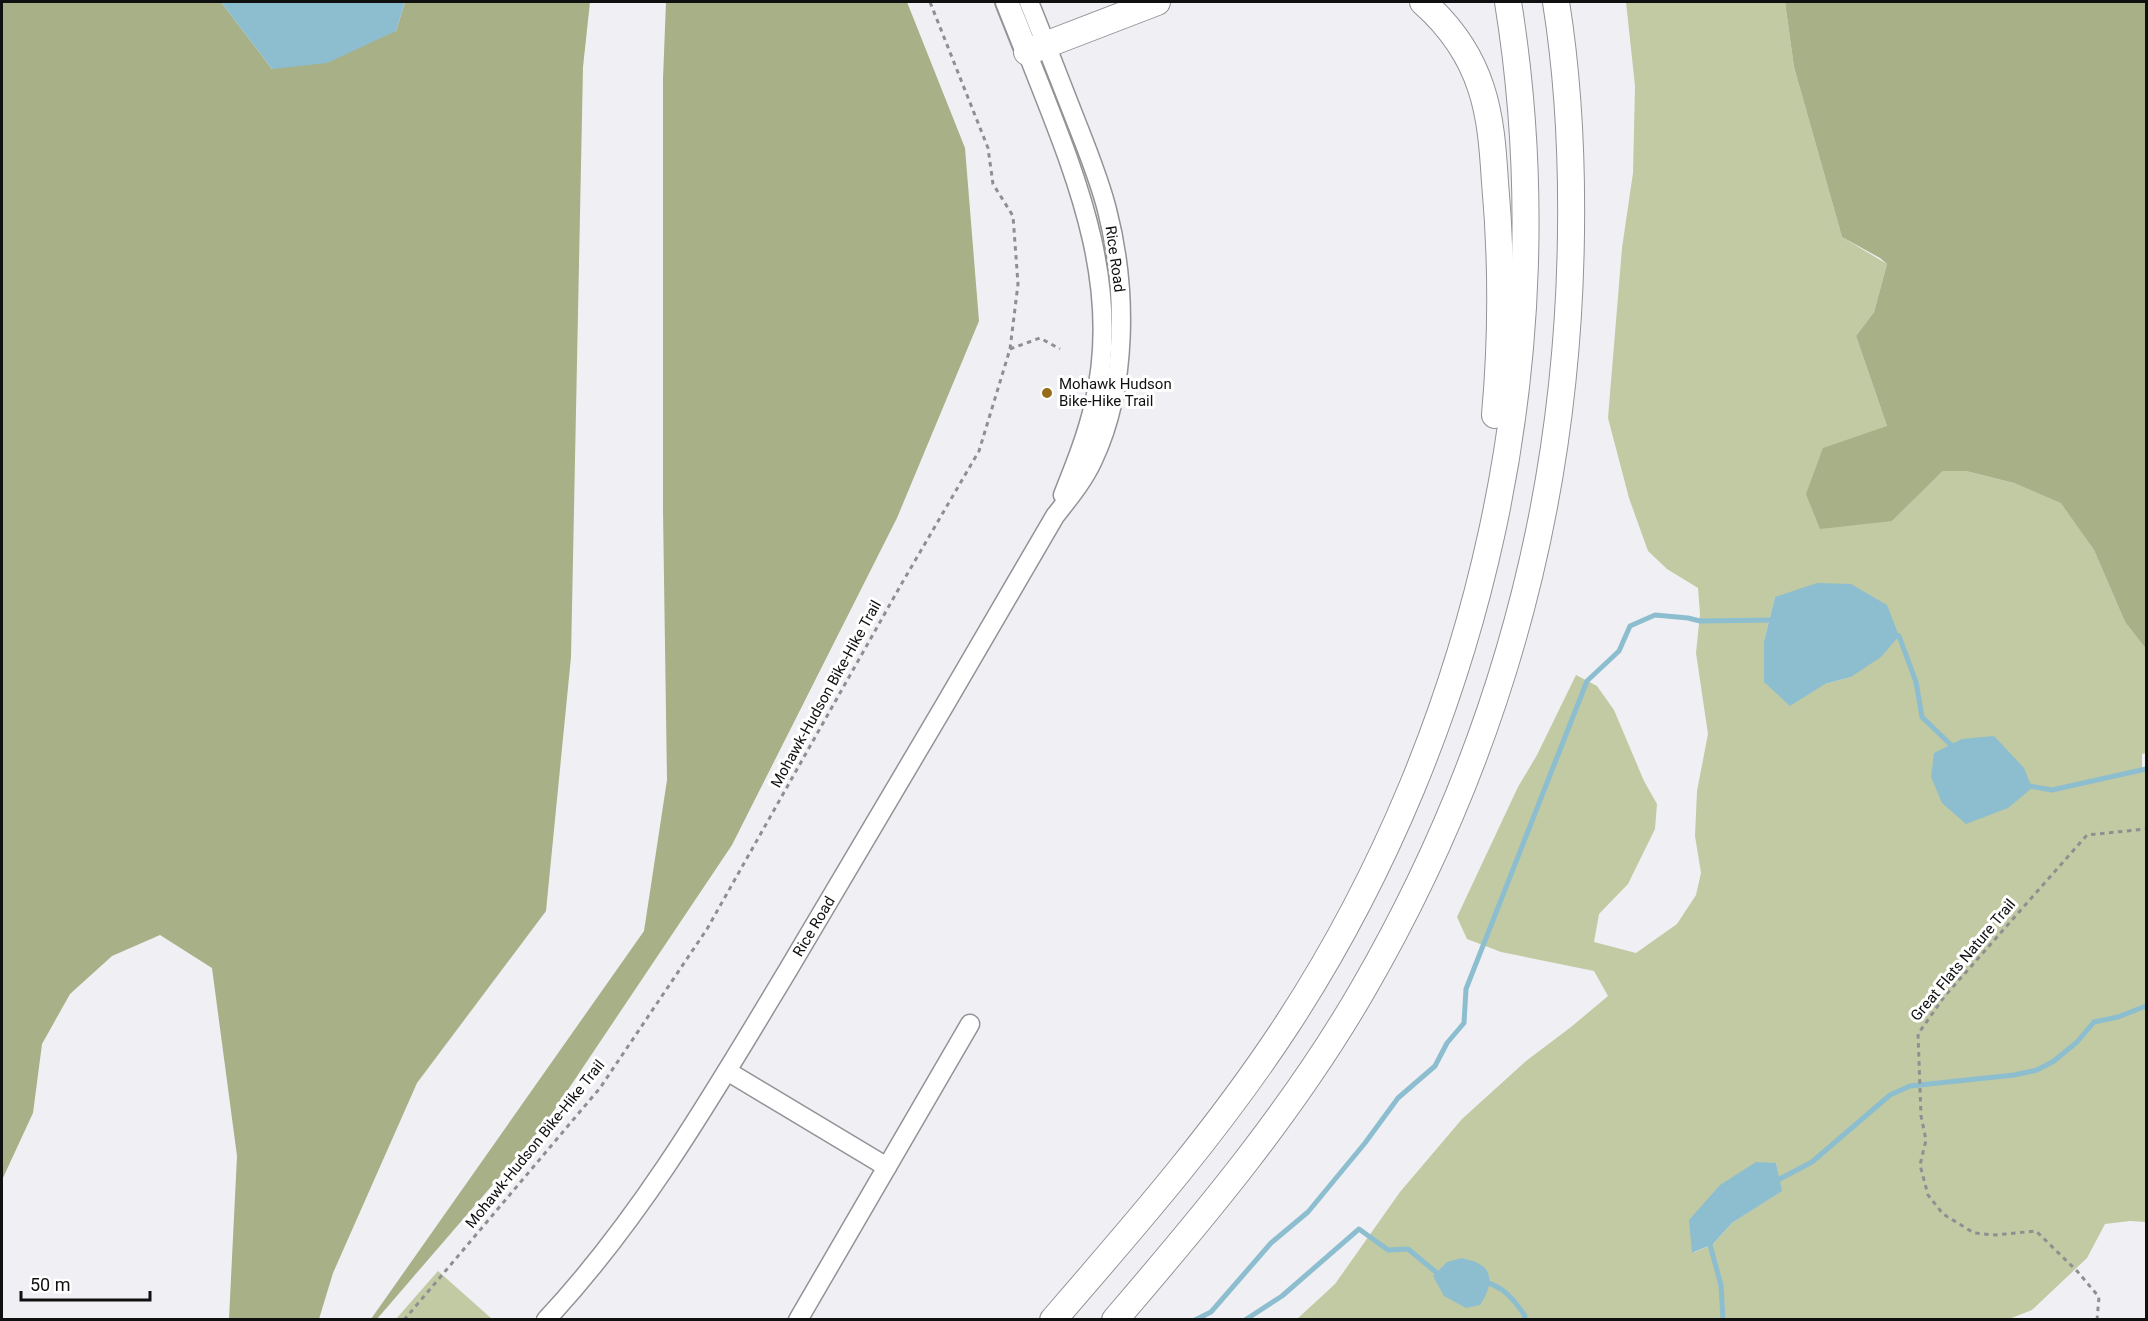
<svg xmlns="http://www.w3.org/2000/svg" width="2148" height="1321" font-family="Roboto,sans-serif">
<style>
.green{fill:#c1caa3;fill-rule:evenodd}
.forest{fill:#a7b087}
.water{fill:#8dbecf}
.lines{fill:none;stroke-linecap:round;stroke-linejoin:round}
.stream{stroke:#8dbecf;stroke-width:5}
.minor-casing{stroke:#939397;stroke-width:21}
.major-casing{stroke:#939397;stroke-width:26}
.highway-casing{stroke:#939397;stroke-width:28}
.path{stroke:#8f8f92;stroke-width:3;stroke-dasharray:4.5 4.5;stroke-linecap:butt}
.minor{stroke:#fff;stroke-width:18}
.major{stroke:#fff;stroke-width:22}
.highway{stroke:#fff;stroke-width:26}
.poi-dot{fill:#976c19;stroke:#fff;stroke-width:2}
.labels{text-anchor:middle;stroke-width:6;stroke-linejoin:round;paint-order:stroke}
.street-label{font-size:15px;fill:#101011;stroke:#fff}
.poi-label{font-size:15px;fill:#101011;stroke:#fff;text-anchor:start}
</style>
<rect width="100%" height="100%" fill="#f0f0f4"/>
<g class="green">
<path d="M1626 2H1785L1794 67 1842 237 1887 264 1874 312 1856 336 1887 426 1892 521 1943 471H1966L2014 483 2062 503 2094 550 2125 622 2146 649V753L2142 754V768L2146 769V1222L2130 1221 2105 1224 2087 1258 2032 1310 2009 1319 1296 1320 1335 1284 1400 1192 1462 1119 1526 1061 1571 1027 1608 996 1594 971 1501 952 1467 939 1457 917 1518 787 1537 755 1576 675 1597 686 1614 710 1644 781 1657 804 1655 829 1628 884 1599 914 1594 942 1636 953 1677 924 1696 895 1701 873 1695 836 1697 791 1708 734 1696 653 1700 614 1698 588 1667 569 1648 551 1629 498 1608 418 1622 248 1633 173 1635 86ZM1775 597 1851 677 1825 684 1764 641ZM1776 1163 1781 1191 1732 1223 1713 1244 1693 1253Z"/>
<path d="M438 1271 492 1319H396Z"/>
</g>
<g class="forest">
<path d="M2 2H221L272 69 396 31 405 2H590L583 67 571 657 546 911 417 1083 333 1273 319 1319H229L237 1156 212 968 160 935 112 956 70 994 42 1044 33 1113 2 1180Z"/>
<path d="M666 2H907L965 148 979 321 897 518 732 845 545 1124 377 1319H371L644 931 667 780 663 511V79Z"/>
<path d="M1785 2H2146V649L2125 622 2094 550 2061 503 2014 483 1966 471H1943L1892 521 1820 529 1806 494 1823 448 1887 426 1856 336 1874 312 1887 264 1880 258 1842 237 1794 67Z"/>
</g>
<g class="water">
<path d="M221 2H405L396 31 327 63 272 69Z"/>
<path d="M1817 583 1851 584 1887 605 1899 636 1881 657 1851 677 1825 684 1790 706 1764 682V641L1775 597Z"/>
<path d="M1994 736 2024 768 2032 788 2008 808 1966 824 1942 803 1931 777 1934 753 1962 739Z"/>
<path d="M1756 1162 1776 1163 1782 1191 1732 1223 1713 1244 1692 1253 1689 1220 1720 1185Z"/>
<path d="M1462 1258C1468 1260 1476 1261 1481 1265 1496 1275 1488 1293 1480 1305L1466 1308 1444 1296 1433 1276 1447 1262Z"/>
</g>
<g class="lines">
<g class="stream">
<path d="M1892 635 1899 636 1916 682 1922 717 1951 745 1956 748"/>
<path d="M2029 786 2052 790 2146 769"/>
<path d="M1774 1182 1812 1162 1890 1095 1910 1086 2014 1075 2037 1070 2054 1061 2077 1042 2094 1022 2118 1017 2146 1006"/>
<path d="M1712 1239 1710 1245 1721 1285 1723 1320"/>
<path d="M1483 1282C1503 1285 1515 1301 1525 1316L1523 1320"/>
<path d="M1195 1320 1211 1312 1271 1243 1308 1212 1365 1143 1398 1098 1435 1066 1447 1043 1464 1023 1466 989 1587 681 1619 651 1630 626 1655 615 1688 618 1700 621 1775 620"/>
<path d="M1245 1320 1282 1296 1359 1229 1388 1250 1408 1249 1437 1273 1442 1274"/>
</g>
<g class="minor-casing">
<g id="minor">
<path d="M1027 52C1071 165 1124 280 1094 404 1087 435 1075 465 1063 495"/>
<path d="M727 1071 887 1167"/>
<path id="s1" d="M546 1320C643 1216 715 1091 788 970 878 819 967 668 1055 516 1069 498 1084 480 1093 460 1128 386 1127 287 1107 210 1100 182 1089 155 1079 129 1062 86 1046 44 1029 2"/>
<path d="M798 1320 970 1024"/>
</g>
</g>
<g class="major-casing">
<path id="major" d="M1007 2 1027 52"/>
</g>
<g class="highway-casing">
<g id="highway">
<path d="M1423 2C1449 25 1470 54 1481 88 1491 118 1493 151 1495 182 1502 260 1502 337 1495 415"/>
<path d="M1027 52 1157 2"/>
<path d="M1053 1320C1136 1224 1219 1129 1288 1023 1481 726 1565 353 1508 2"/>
<path d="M1115 1320C1205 1215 1293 1110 1362 991 1499 755 1568 504 1571 232 1572 155 1568 77 1556 2"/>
</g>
</g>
<g class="path">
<path d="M1010 349 1040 338 1060 349"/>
<path d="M404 1320 600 1088 707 929 902 583 979 451 1010 349 1018 284 1013 216 993 184 988 148 930 2"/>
<path d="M2097 1320 2099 1297 2077 1271 2036 1231 1995 1235 1974 1233 1943 1214 1928 1195 1920 1165 1926 1140 1921 1116 1918 1034 1944 997 2087 835 2146 829"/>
</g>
<use href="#minor" class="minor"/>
<use href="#major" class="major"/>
<use href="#highway" class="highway"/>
</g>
<circle class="poi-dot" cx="1047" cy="393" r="6"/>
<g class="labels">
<g class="street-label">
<text transform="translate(1115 259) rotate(82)" y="5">Rice Road</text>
<text transform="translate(826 694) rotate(-61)" y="5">Mohawk-Hudson Bike-Hike Trail</text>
<text dy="5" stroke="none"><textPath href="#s1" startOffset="477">Rice Road</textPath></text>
<text transform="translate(1963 960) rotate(-50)" y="5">Great Flats Nature Trail</text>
<text transform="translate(535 1144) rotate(-51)" y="5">Mohawk-Hudson Bike-Hike Trail</text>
</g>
<g class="poi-label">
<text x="1059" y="389">Mohawk Hudson<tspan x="1059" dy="17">Bike-Hike Trail</tspan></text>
</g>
</g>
<rect width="2148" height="1321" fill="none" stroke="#101011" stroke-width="6"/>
<path d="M21 1291v9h129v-9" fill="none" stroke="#101011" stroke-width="3"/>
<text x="30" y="1291" font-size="18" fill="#101011" stroke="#ffffff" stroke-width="4.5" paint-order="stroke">50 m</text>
</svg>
